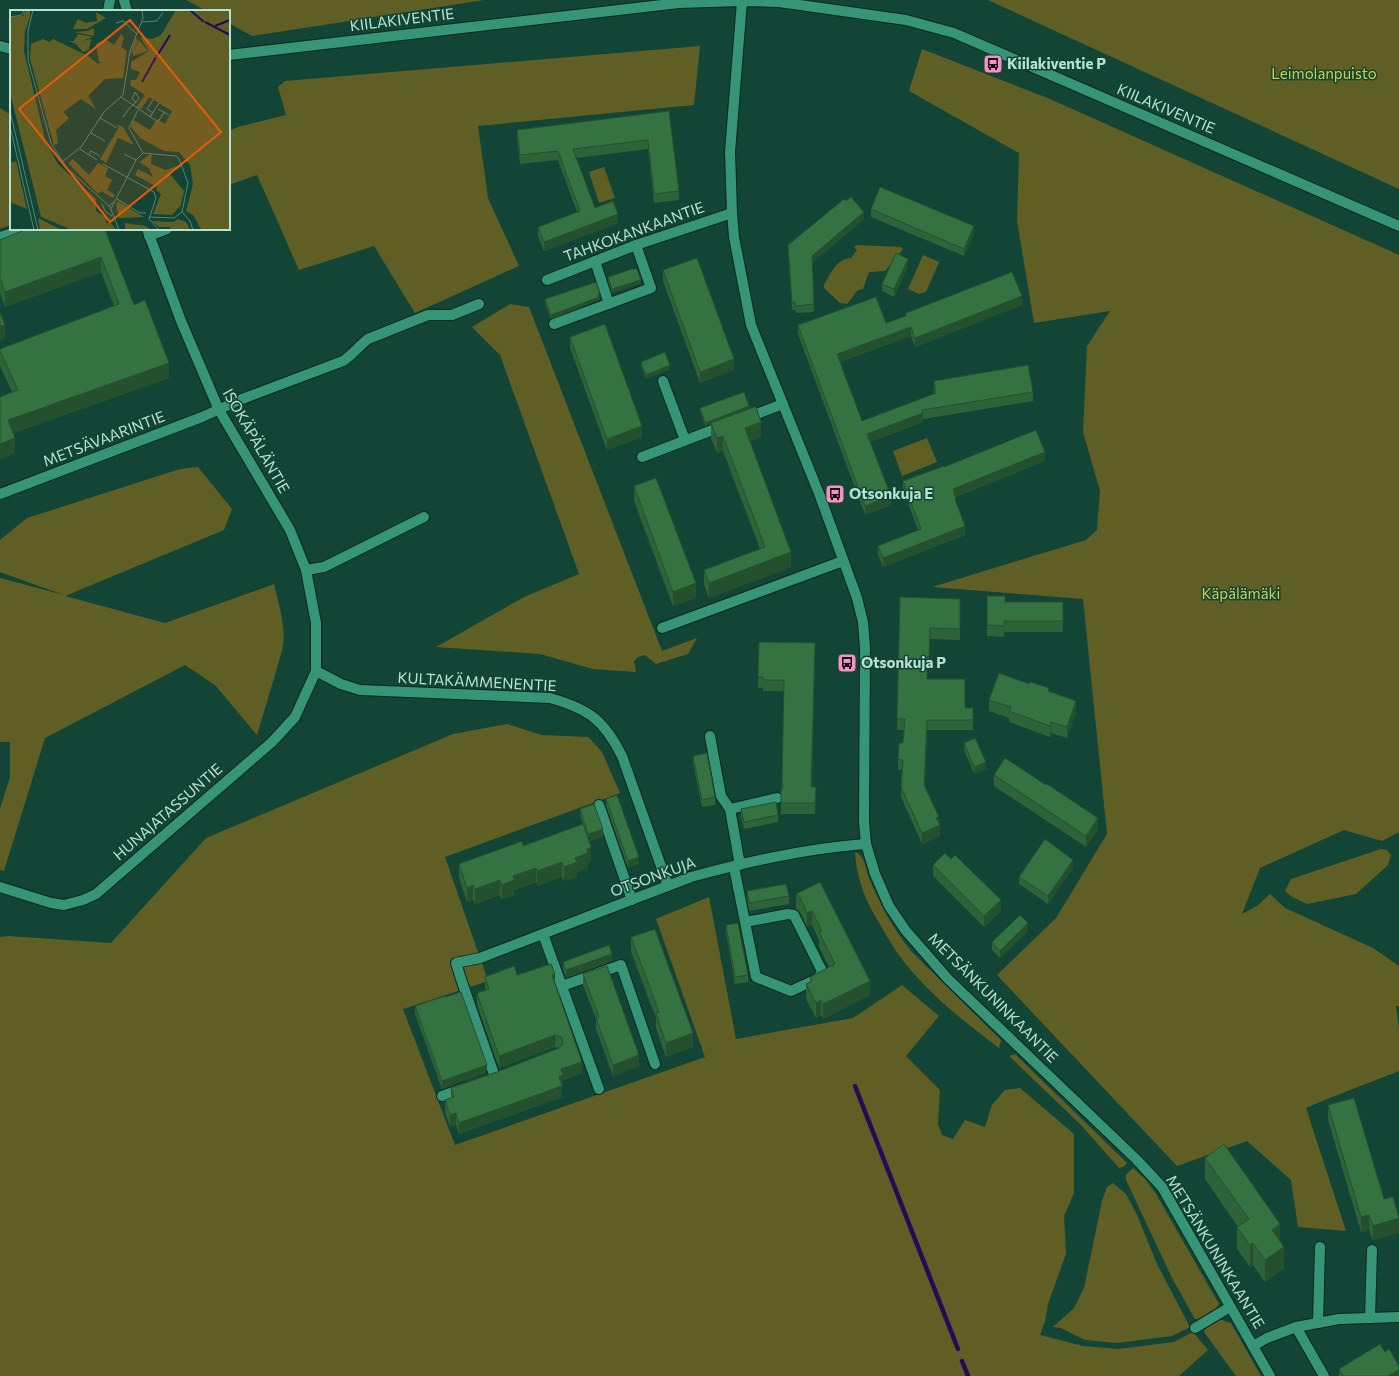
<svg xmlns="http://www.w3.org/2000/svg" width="1399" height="1376" font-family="Commissioner,sans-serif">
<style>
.green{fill:#5f5f25}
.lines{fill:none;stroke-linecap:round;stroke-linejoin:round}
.stream{stroke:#240b57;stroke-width:4.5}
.minor-casing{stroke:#0a281e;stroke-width:12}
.minor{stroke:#379577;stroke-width:10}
.wall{fill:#2e6239}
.shaded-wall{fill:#25502e}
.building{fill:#357242;stroke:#25502e}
.labels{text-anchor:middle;stroke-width:3;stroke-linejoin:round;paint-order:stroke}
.street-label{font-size:15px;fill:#b7e2d1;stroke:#124535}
.poi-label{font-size:15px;font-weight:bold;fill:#b7e2d1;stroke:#124535;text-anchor:start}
.park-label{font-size:15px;fill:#d2d149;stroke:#124535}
.inset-river{fill:none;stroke:#240b57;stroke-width:2}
.inset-road{fill:none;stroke:#548473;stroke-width:1}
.view{fill:#e8590c;fill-opacity:0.15;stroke:#e8590c;stroke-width:2}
.inset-edge{fill:none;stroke:#b7e2d1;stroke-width:2}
</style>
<rect width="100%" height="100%" fill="#124535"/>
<g class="green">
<path d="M186 0H484L252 36 229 23V11H207Z"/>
<path d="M988 0H1399V189Z"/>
<path d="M700 46 694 105 478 126 488 198 519 266 415 313 374 246 299 270 257 175 229 185V131L238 127 286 115 278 87 285 81Z"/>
<path d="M922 49 1050 99 1399 255V832L1382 841 1344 830 1260 868 1242 914 1257 906 1270 894 1285 908 1373 948 1399 966V1006H1396L1399 1029V1071L1332 1097 1306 1108 1346 1231 1298 1227 1291 1180 1247 1141 1177 1166 997 975 1056 918 1107 834 1083 599 932 587 1086 540 1097 530 1100 491 1083 432 1087 346 1110 311 1034 323 1017 221 1019 153 909 91Z"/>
<path d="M0 108 11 115V225L0 229Z"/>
<path d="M604 167 615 198 599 203 589 172Z"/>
<path d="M857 245 901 247 903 249 885 271 869 272 863 289 858 290 847 304 840 303 824 288V285C831 273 836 259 851 258L857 250 854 247Z"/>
<path d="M923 255 939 262 926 292 919 294 908 289Z"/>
<path d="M510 304 529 307 662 651 697 638 688 654 656 664 645 655 638 657 634 661 636 672 593 669 540 654 436 647 524 597 579 574 500 355 472 327Z"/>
<path d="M927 438 937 462 902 476 893 451Z"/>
<path d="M198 467 232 509 224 530 65 596 165 623 274 584C279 607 287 627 282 651L257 735 215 685 185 665 45 738 4 871 0 870V809L10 777V742H0V578L64 595 0 572V540L27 518 180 469Z"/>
<path d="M507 724 542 735 588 737 602 752 620 793 445 857 488 981 403 1009 455 1145 705 1057 656 919 709 897 736 1039 853 1018 902 985 939 1016 906 1056 940 1090 938 1124 942 1135 953 1139 965 1120 985 1127 992 1105 1005 1090 1020 1088 1074 1134V1193L1064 1216 1066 1254 1048 1304 1045 1321 1040 1335 1083 1346 1118 1349 1174 1342 1193 1332 1208 1350 1179 1376H0V937L8 936 111 943 206 838 453 734Z"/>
<path d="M1381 849 1387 850 1391 855 1388 865 1356 894 1307 904 1292 897 1285 891 1291 879Z"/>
<path d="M855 852C865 856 865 866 868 875 879 903 893 929 912 952L1001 1040 999 1048C970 1026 940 1003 916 976 902 961 891 944 881 926 867 904 856 879 855 852Z"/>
<path d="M1015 1054 1127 1163 1123 1167 1119 1168 1080 1124 1009 1056Z"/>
<path d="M1133 1168 1146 1180 1156 1194 1219 1304C1214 1314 1206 1320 1195 1319L1172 1278 1126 1180V1175Z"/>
<path d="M1113 1183 1126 1194 1137 1215 1157 1264 1190 1327 1172 1336 1117 1343 1085 1340 1061 1328 1053 1327 1074 1308 1084 1288 1102 1201 1107 1187Z"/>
<path d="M1222 1320 1231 1323 1261 1376H1236L1204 1332 1205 1328 1215 1321Z"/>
</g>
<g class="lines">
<g class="stream">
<path d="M855 1086 958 1349"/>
<path d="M962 1361 968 1376"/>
</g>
<g class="minor-casing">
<g id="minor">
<path d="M124 0 127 11"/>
<path d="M742 1 730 152 732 213 734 237 751 325 820 496 857 598 863 622 865 648 864 822 866 844 875 874 889 906 906 931 948 979 1136 1159 1162 1187 1270 1376"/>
<path d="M108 11 110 0"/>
<path d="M0 46 11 49"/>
<path d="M229 55 679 3 742 1 779 2 906 20 954 33 1399 226"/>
<path d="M149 236 167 229"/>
<path d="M0 237 24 229"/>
<path d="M595 261 609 304"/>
<path d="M547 280 636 245 732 213"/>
<path d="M554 324 651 288 636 245"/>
<path d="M663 381 685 440"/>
<path d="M746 418 783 404"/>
<path d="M642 457 723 426"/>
<path d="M0 494 202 417 242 399 343 361C352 355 359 346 368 339L428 315H452L479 304"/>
<path d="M306 570 324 567 424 517"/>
<path d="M662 628 843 561"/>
<path d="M316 671 341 684 360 690 550 698C589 709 604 720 622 756L668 886"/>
<path d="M710 736 721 796 730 809 740 865"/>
<path d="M599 805 632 900"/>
<path d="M730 809 777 798"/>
<path d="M734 867 756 977 791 991 819 978 822 971 794 915 788 914 745 922"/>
<path d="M0 887 51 903 64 905 83 900 96 894 272 742 295 717 316 671V623L306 570 290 530 219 410 181 321 147 229"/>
<path d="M543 934 599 1089"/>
<path d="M562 986 621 965 655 1064"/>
<path d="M495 1077 462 982 456 963 480 958 691 877C746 862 809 848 866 844"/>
<path d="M442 1096 464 1088"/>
<path d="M1370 1318 1372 1250"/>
<path d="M1318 1323 1320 1247"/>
<path d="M1296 1327 1324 1376"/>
<path d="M1195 1328 1230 1307"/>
<path d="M1253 1346 1267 1338 1296 1327 1339 1319 1399 1317"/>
</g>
</g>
<use href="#minor" class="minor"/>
</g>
<g class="wall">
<path d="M669 111 679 191V200L654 203 648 149 576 158 595 208 618 223 544 251 538 236V227L577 212 558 160 520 164 517 139V130Z"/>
<path d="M871 209 974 234 964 256 871 217Z"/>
<path d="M864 219 812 263 814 312 796 313 795 310H792L788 245Z"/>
<path d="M105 229 134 305 169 378 13 433 15 453 0 459V397L12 392 0 366V349L114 306 101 272 5 307 0 293V240Z"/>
<path d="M908 266 894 297 882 291V284Z"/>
<path d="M663 270 734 370 700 383 663 281Z"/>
<path d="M608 277 641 283 612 293 608 281Z"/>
<path d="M599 297V300L551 319 545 303V299L600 297Z"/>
<path d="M1022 305 915 347 911 336 840 362 862 421 934 394V381L1033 392V401L923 419V422L870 442 891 505 865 515 798 334V325L886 323 906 316V313Z"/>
<path d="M570 337 642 437 607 450 570 348Z"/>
<path d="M641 362 670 369 646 379 641 366Z"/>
<path d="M700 408H749L761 437 750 441 791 567 709 598 704 585V570L760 549 723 451 717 453 711 438V424L705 426 700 411Z"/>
<path d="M1045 461 956 497V504L965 535 883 567 878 555V546L918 530 903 490V481L944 467Z"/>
<path d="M634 486 696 598 673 606 634 501Z"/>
<path d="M987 596 1005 602H1063V632H1004V637L987 636Z"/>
<path d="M900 597 960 610V640L930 639 929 668H927V679L965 708H973V730H927L925 786 939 817 940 836 922 844 901 797 902 770H898V759L903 743 904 730H897Z"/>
<path d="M759 642 815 643 812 787H816L815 814H781L784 691H763V688H758Z"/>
<path d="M1049 691 1076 712 1067 738 1051 733 1050 737 1009 722V718L989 711V700Z"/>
<path d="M964 743 986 769 974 774 964 750Z"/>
<path d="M693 756 715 797V805L702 807 693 763Z"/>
<path d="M994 775 1098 829 1086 847 994 786Z"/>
<path d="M606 799 639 864 628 868 606 806Z"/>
<path d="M580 809 603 836 589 841 591 862 588 863V868L577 872V877L564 881 562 877 537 886 536 882 514 890V895L502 899 500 895 475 904 473 900 467 902 459 878V864L523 846 583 824 580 816Z"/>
<path d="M741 809 778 815V822L744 829 741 816Z"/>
<path d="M933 865 1001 911 984 927 933 876Z"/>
<path d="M1073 868 1048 904 1019 884V877Z"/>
<path d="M820 882 870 995 823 1019 821 1015 816 1018 806 999V984L810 982V977L829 967 819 947V940L812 925 807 927 800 912 796 909V894Z"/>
<path d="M747 891 789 896V904L749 911 747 898Z"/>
<path d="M726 925 748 975V982L735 984 726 933Z"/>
<path d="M1028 931 1000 958 992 950V942Z"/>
<path d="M631 937 693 1047 666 1057 656 1028V1018L631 952Z"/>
<path d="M612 961 566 978 563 969V962Z"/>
<path d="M583 974 639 1066 613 1076 596 1029V1019L583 985Z"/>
<path d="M485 977 555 983 582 1073 563 1080V1086L562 1087V1097L459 1134 456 1125 450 1127 445 1112V1100L451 1098V1088L497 1072 559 1048 555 1047 499 1068 477 1005V993L486 990 485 988Z"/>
<path d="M415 1006 487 1072 442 1089 415 1014Z"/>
<path d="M1328 1105 1384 1199 1373 1241 1369 1230 1361 1232 1328 1120Z"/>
<path d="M1205 1158 1280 1241 1284 1268 1265 1282 1253 1265 1250 1267 1237 1249V1227H1238L1205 1179Z"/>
<path d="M1385 1352 1399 1376H1339V1369Z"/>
</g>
<g class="shaded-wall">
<path d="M864 212V219L812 263V256Z"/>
<path d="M618 214V223L544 251V242Z"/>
<path d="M974 226V234L964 256V249Z"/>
<path d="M101 257V272L5 307V292Z"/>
<path d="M908 259V266L894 297V289Z"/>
<path d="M641 280V283L612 293V289Z"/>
<path d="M600 293 599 300 551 319V315Z"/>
<path d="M1022 296V305L915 347V338Z"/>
<path d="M5 325V339L0 341V326Z"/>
<path d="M911 327V336L837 363V354Z"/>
<path d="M734 359V370L700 383V372Z"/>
<path d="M169 363V378L8 435V420Z"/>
<path d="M670 365V369L646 379V375Z"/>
<path d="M749 406V410L705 426V423Z"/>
<path d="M923 413V422L867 443V434Z"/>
<path d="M761 422V437L745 443V428Z"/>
<path d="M642 426V437L607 450V439Z"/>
<path d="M723 436V451L717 453V438Z"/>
<path d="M15 438V453L0 459V444Z"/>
<path d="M1045 452V461L953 498V489Z"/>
<path d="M891 496V505L865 515V506Z"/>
<path d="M965 526V535L883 567V558Z"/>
<path d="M791 552V567L709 598V583Z"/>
<path d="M696 583V598L673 606V592Z"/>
<path d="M1076 701V712L1067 738V727Z"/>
<path d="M927 720V730L924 796V785Z"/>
<path d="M1051 722V733L1050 737V726Z"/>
<path d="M986 762V769L974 774V767Z"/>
<path d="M939 817 940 836 922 844V833L936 818Z"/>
<path d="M1098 818V829L1086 847V836Z"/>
<path d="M603 829V836L588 841V834Z"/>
<path d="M591 847V862L588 863V868L577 872V877L564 881V867L587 849Z"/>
<path d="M639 857V864L628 868V861Z"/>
<path d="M1073 860V868L1048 904V896Z"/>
<path d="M562 862V877L537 886V871Z"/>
<path d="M536 868V882L514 890V895L502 899V885L513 876Z"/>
<path d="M500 880V895L475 904V889Z"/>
<path d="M473 885V900L467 902V888Z"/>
<path d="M1001 900V911L984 927V916Z"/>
<path d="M812 911V925L807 927V913Z"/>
<path d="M1028 923V931L1000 958V951Z"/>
<path d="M612 954V961L566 978V970Z"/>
<path d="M555 974V985L552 975Z"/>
<path d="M870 981V995L823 1019V1004Z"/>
<path d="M821 1000V1015L816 1018V1003Z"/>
<path d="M693 1033V1047L666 1057V1043Z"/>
<path d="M555 1035V1047L499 1068V1056Z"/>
<path d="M639 1055V1066L613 1076V1065Z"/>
<path d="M582 1062V1073L563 1080V1086L562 1087V1097L459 1134V1123L561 1069Z"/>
<path d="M487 1065V1072L442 1089V1081Z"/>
<path d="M456 1113V1125L450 1127V1115Z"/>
<path d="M1369 1215V1230L1361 1232V1217Z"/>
<path d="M1399 1218V1233L1373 1241V1226Z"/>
<path d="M1280 1224V1246L1272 1230Z"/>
<path d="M1253 1243V1265L1250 1267V1245Z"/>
<path d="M1284 1247V1268L1265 1282V1260Z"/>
<path d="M1399 1370V1376H1388Z"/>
</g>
<g class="building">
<path d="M669 111 679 191 654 194 648 140 573 149 595 208 613 201 618 214 544 242 538 227 580 211 558 151 520 155 517 130Z"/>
<path d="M880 187 974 226 964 249 871 209Z"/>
<path d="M851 197 864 212 812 256 814 304 796 306 795 302 792 303 788 245 844 199 846 201Z"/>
<path d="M27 229H105L134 305 145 300 169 363 8 420 15 438 0 444V397L18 390 0 351V349L119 304 101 257 5 292 0 278V240Z"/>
<path d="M896 253 908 259 894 289 882 284Z"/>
<path d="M697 258 734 359 700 372 663 270Z"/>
<path d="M632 269H637L641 280 612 289 608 277Z"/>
<path d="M1012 272 1022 296 915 338 911 327 837 354 862 421 936 393 934 381 1028 365 1033 392 922 410 923 413 867 434 891 496 865 506 798 325 876 297 886 323 906 316V313Z"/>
<path d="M596 282 600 293 598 294 599 297 551 315 545 299Z"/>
<path d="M0 312 5 325 0 326Z"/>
<path d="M605 324 642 426 607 439 570 337Z"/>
<path d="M665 352 670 365 646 375 641 362Z"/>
<path d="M744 392 749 406 705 423 700 408Z"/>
<path d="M754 407H756L761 422 745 428 791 552 709 583 704 570 765 547 723 436 717 438 711 423Z"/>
<path d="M1036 430 1045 452 953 489 956 499H955L965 526 883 558 878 546 921 529 903 481 944 466V467Z"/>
<path d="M656 478 696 583 673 592 634 486Z"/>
<path d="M987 596H1005V602H1063V621H1004V626L987 625Z"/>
<path d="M900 597 960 599V629L930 628 929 657H927V679H965V708H973V720H927L924 785 939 817 936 818 940 825 922 833 901 787 903 760 898 759 899 743H903L905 719H897Z"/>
<path d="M759 642 815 643 811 787H816L815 803H781V792L783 786 782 782 784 680H763V677H758Z"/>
<path d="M999 673 1029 684 1030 682 1049 688 1048 691 1076 701 1067 727 1051 722 1050 726 1009 711 1011 707 989 700Z"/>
<path d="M975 738 986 762 974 767 964 743Z"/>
<path d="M707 753 715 797 702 800 693 756Z"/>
<path d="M1005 758 1046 785 1047 784 1098 818 1086 836 994 775Z"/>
<path d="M617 795 639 857 628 861 606 799Z"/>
<path d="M776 802 778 815 744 822 741 809Z"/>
<path d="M594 804 603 829 588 834 580 809Z"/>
<path d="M583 824 591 847 587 849 588 853 575 858 577 862 564 867 562 862 537 871 536 868 513 876 514 880 502 885 500 880 475 889 473 885 467 888 459 864 522 841 523 846Z"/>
<path d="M1045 839 1073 860 1048 896 1019 877Z"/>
<path d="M945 853 951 859 955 855 1001 900 984 916 933 865Z"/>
<path d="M820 882 870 981 823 1004 821 1000 816 1003 806 984 812 981 810 977 835 964 819 932 822 931 812 911 807 913 800 897 796 894Z"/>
<path d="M786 884 789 896 749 903 747 891Z"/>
<path d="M1020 915 1028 923 1000 951 992 942Z"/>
<path d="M738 923 748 975 735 977 726 925Z"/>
<path d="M655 929 693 1033 666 1043 656 1013 659 1012 631 937Z"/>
<path d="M609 945 612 954 566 970 563 962Z"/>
<path d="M551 964 555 974 552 975 582 1062 561 1069 563 1075 559 1077 562 1086 459 1123 456 1113 450 1115 445 1100 454 1097 451 1088 497 1072 559 1048 562 1045 563 1040 561 1037 555 1035 499 1056 477 993 489 989 485 977 514 966 517 975Z"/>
<path d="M607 966 639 1055 613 1065 596 1018 599 1017 583 974Z"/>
<path d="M461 992 487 1065 442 1081 415 1006 445 996V997Z"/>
<path d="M1354 1098 1384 1199 1393 1197 1399 1218 1373 1226 1369 1215 1361 1217 1328 1105Z"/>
<path d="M1224 1144 1280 1224 1272 1230 1284 1247 1265 1260 1253 1243 1250 1245 1237 1227 1249 1219 1205 1158Z"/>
<path d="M1380 1344 1385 1352 1389 1349 1399 1366V1370L1388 1376H1343L1339 1369Z"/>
</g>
<defs>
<g id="bus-square" transform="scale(1)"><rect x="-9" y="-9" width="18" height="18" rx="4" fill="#fa8fc6" stroke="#124535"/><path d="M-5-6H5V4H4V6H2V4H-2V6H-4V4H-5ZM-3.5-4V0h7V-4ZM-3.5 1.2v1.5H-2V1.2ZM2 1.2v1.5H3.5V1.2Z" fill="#111"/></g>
</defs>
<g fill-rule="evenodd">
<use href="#bus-square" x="993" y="64"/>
<use href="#bus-square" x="835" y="494"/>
<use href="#bus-square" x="847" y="663"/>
</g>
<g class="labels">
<g class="street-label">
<text transform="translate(402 20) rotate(-7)" y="5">KIILAKIVENTIE</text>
<text transform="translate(1166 109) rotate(23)" y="5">KIILAKIVENTIE</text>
<text transform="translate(634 232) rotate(-20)" y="5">TAHKOKANKAANTIE</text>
<text transform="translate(104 439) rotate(-21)" y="5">METSÄVAARINTIE</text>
<text transform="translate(256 441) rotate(60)" y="5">ISOKÄPÄLÄNTIE</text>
<text transform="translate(477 682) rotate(3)" y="5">KULTAKÄMMENENTIE</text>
<text transform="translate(168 812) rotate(-41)" y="5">HUNAJATASSUNTIE</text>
<text transform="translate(653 877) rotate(-20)" y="5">OTSONKUJA</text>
<text transform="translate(993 998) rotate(45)" y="5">METSÄNKUNINKAANTIE</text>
<text transform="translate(1215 1252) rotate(59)" y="5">METSÄNKUNINKAANTIE</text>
</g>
<g class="poi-label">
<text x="1007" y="69">Kiilakiventie P</text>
<text x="849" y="499">Otsonkuja E</text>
<text x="861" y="668">Otsonkuja P</text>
</g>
<g class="park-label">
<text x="1324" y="79">Leimolanpuisto</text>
<text x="1241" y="599">Käpälämäki</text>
</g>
</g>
<g transform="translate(10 10)">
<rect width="220" height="220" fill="#124535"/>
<path d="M15 0H20V6L15 21 14 41 36 133 48 154 86 189V201L97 208 96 213H101L106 220H62L31 207 0 83V7L13 6ZM166 0H220V220L191 219 183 205 176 201 183 174 180 155 169 142 154 141 130 128 121 117 123 110 140 120 147 109 155 114 162 101 139 87 131 99 126 97 135 85 120 75 121 70H126L130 62 121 59V52L139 41 130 27 142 29 151 25ZM86 2 96 8 77 19H63L68 9 76 13 87 11ZM84 18V26L64 22 77 21ZM68 24 83 27 72 31 81 29 79 40 73 42 66 34 59 31H64ZM111 24 114 28 111 37 117 41 113 68 95 69 78 86 86 99 71 89 53 102 59 108 46 120 48 133 44 135 20 49 21 34 33 29 39 32 43 29 78 46 88 54 92 52H89L86 34 95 29 104 35ZM125 29 128 30 124 41 129 30 138 41 123 46V42L120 45ZM106 114 113 117 124 135 108 128 96 153 90 149 109 117ZM142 143 141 154 156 160 170 155 171 157 159 163 174 181 171 195 162 205 143 204 151 184 146 180 147 177 125 165 128 159 143 167 139 158 129 152ZM63 149 79 165 88 153 98 158 95 166 102 170 97 180 105 185 103 188 91 181 88 184 58 153ZM6 151 17 199 0 192V153ZM108 191 134 207 109 208 106 194ZM28 208 52 220H30ZM168 209 176 212 180 220H163L159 217H149L142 211 163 212ZM115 213 136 216 141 220H115Z" fill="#5f5f25"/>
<path class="inset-river" d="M180 0 194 12M195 12 220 25M205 16 220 10M147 46 160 25M132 72 146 47"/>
<path class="inset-road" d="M23 0 18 20V50L41 133 56 157 100 197 109 220M0 7 12 5 14 0M131 12 147 11 153 2M106 13 113 11 127 24M111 87 148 112 154 102M122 96 126 92 129 88 125 82 122 89 126 92M148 99 159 105M128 100 119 118 133 143M0 101 28 220M143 103 137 99 143 90M113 107 121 96M140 107 149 93M90 108 107 118M0 116 24 220M81 123 95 131M70 139 87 150M114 144 126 150M78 145 81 141 90 146M52 152 71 137 94 102 113 85 120 41 133 8 132 0M93 154 144 182 146 188 139 209 149 220M107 189 130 203H136M105 191 126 150 133 143 166 146 169 149 178 173 172 202 180 211 183 220M92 194 95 201 102 206M99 196 105 191 101 199M139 207 164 208 172 202"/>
<path class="view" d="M120 10 211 122 100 212 9 99Z"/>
<rect width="220" height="220" class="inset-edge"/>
</g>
</svg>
